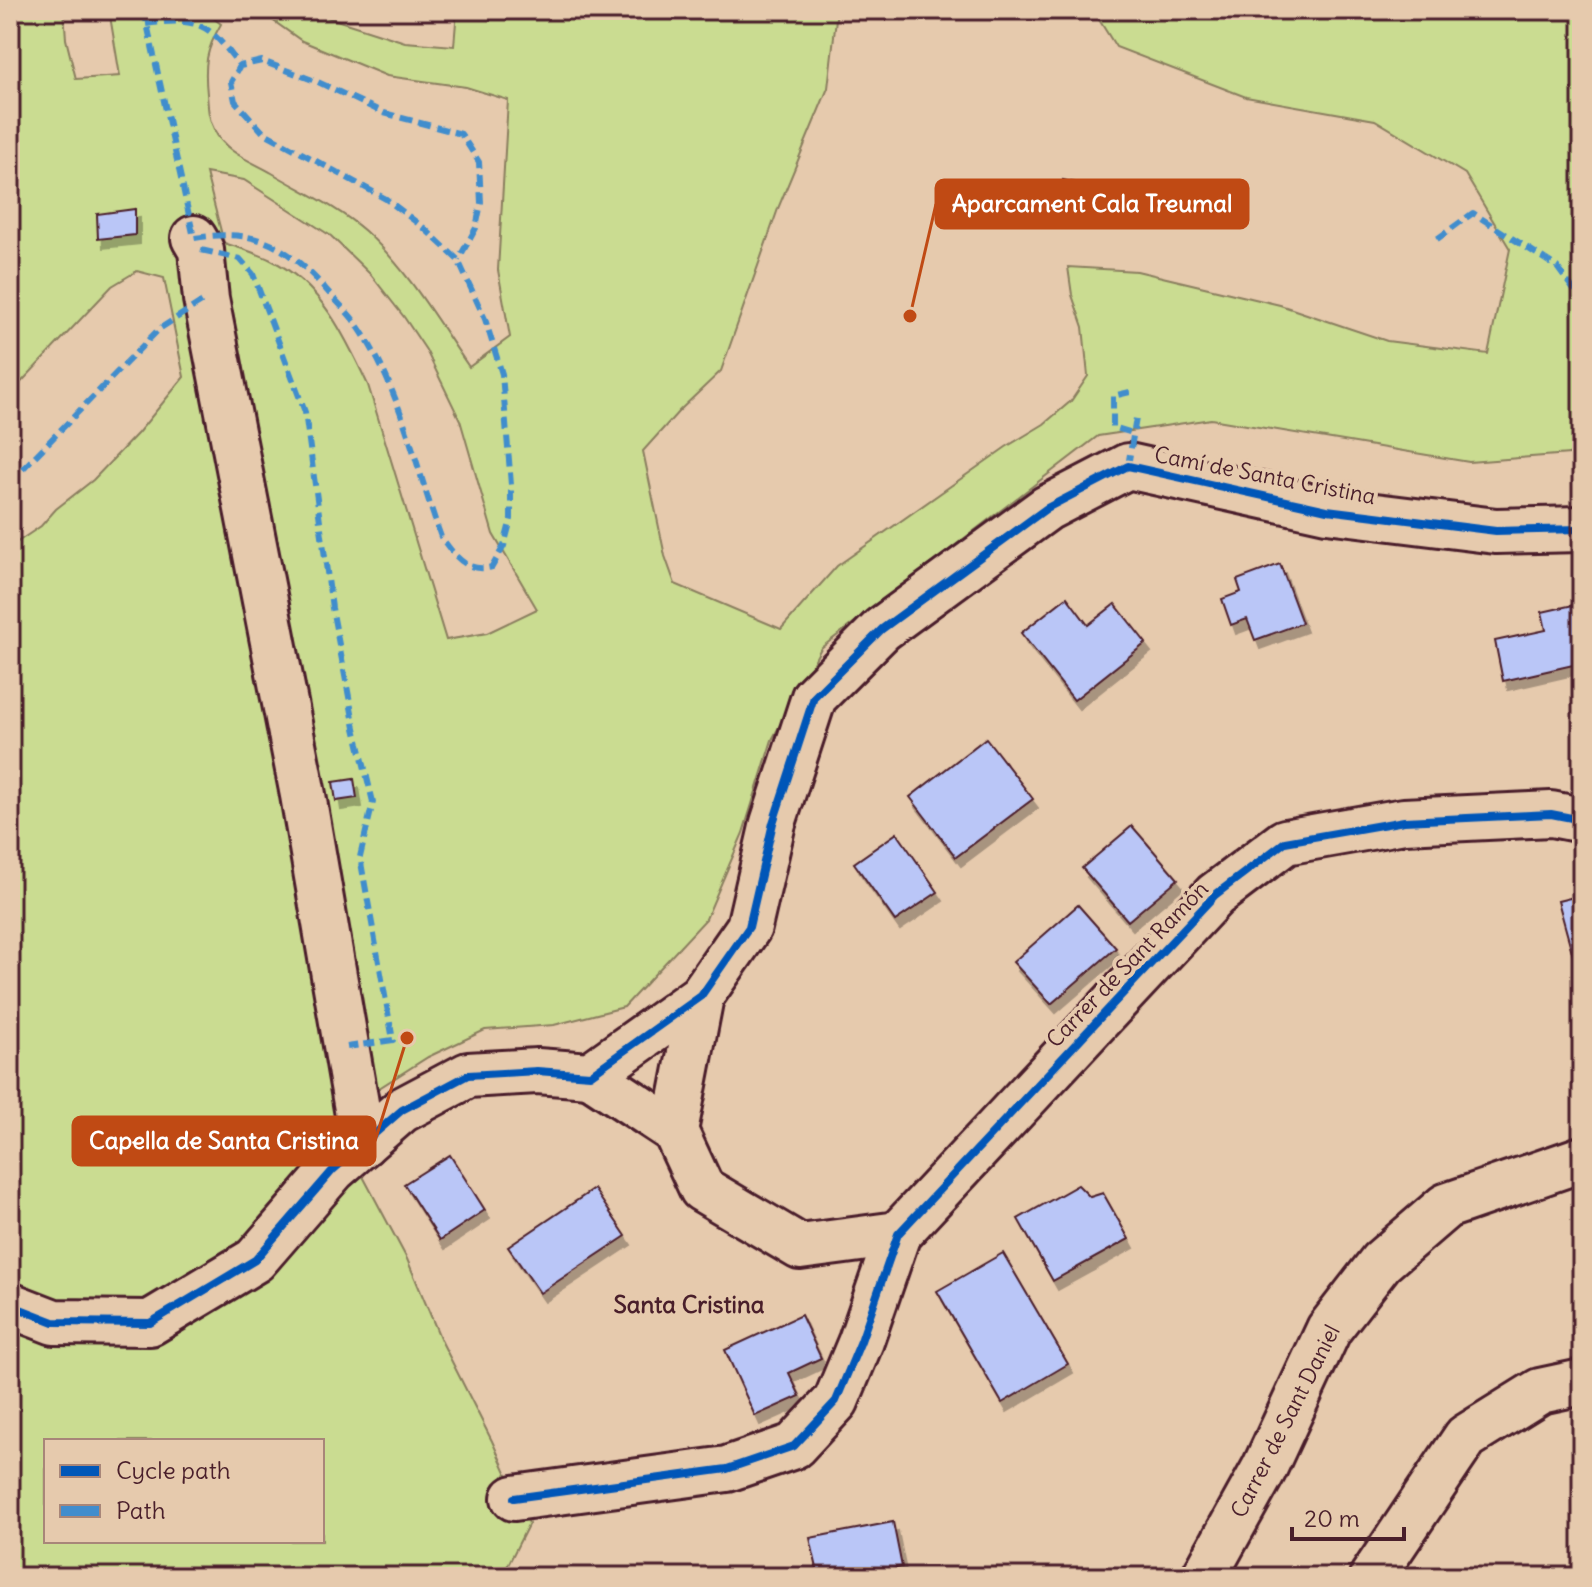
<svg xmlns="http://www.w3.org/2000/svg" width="1592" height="1587" font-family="Delius,sans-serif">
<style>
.green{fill:#cadc91;stroke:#8a7e5e;stroke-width:2;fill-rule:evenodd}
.building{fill:#bac6f7;stroke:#4a1f2b;stroke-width:2;filter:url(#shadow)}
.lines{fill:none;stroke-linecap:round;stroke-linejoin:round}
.minor-casing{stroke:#4a1f2b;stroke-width:50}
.minor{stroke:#e6caad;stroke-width:44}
.quiet{stroke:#418dcd;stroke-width:6;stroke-dasharray:12 6;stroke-linecap:butt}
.cycleway-casing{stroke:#e6caad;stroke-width:13}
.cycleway{stroke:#0057b8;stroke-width:8}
.labels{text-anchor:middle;stroke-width:8;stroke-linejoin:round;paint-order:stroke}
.street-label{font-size:22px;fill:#4a1f2b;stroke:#e6caad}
.neighbourhood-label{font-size:24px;font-weight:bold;fill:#4a1f2b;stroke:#e6caad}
.leader{fill:none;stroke:#c04a14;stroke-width:3}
.callout-dot{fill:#c04a14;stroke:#e6caad;stroke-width:3}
.callout{fill:#c04a14;stroke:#c04a14;stroke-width:3}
.callout-label{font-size:24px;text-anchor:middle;font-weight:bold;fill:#fff}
</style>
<defs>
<filter id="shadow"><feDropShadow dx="5" dy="9" stdDeviation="0" flood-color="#0004"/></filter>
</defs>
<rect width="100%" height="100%" fill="#e6caad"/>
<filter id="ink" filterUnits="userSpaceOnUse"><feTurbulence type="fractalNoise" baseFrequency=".0125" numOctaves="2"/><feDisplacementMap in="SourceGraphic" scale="16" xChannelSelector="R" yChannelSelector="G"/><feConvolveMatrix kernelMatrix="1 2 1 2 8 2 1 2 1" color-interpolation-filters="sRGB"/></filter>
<g filter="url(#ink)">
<path class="green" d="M10 10H64L66 39 76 79 120 76 109 10H203L221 24C206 50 204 64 207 94 208 106 208 118 214 129 224 152 251 161 272 173 302 191 338 207 365 231 408 270 436 319 469 367L510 337 498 270 508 100 466 87 387 76 302 41 258 10H305L405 42 454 46 457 10H837L828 88 779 206 721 371 679 411 643 451 665 556 675 584 781 629 837 566 1006 447 1044 424 1071 401 1088 376 1083 327 1072 295 1068 267 1137 271 1280 305 1387 341 1488 354 1510 249 1465 174 1375 120 1246 97 1116 47 1093 10H1582V453L1469 462 1211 419 1098 436 821 648 772 740 743 833 706 919 624 1007 554 1025 485 1030 428 1057 332 1118 407 1259 441 1340 492 1441 529 1523 502 1577H10V547L41 526 56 509 93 480 138 433 184 377 164 278 137 271 112 286 10 394ZM206 173 244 180 331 236 371 275 404 317 426 350 460 420 493 534 537 609 487 633 446 640 368 385C346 338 321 284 271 260 257 253 240 248 224 243ZM46 1441H322V1541H46Z"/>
<g class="building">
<path d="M1063 180 1092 187 1088 207 1058 200Z"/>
<path d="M135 209V235L98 239 97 214Z"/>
<path d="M1280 564 1302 623 1255 640 1247 619 1231 625 1222 599 1241 592 1237 580Z"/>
<path d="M1067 597 1088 625 1115 604 1146 643 1074 700 1021 633Z"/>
<path d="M1582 603V663L1503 681 1495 641 1546 630 1542 612Z"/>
<path d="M986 738 1033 799 956 857 910 797Z"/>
<path d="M354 779 357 798 336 801 333 782Z"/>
<path d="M1132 826 1178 879 1128 921 1082 868Z"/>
<path d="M897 833 938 892 895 921 854 863Z"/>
<path d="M1582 895V969L1577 970 1558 901Z"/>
<path d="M1078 905 1116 948 1051 1004 1013 962Z"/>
<path d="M450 1155 485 1210 440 1240 404 1184Z"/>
<path d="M1078 1185 1090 1197 1103 1193 1129 1239 1053 1281 1018 1219Z"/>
<path d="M594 1189 626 1236 540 1293 508 1247Z"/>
<path d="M1003 1253 1068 1364 1002 1403 937 1291Z"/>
<path d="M801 1315 821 1358 789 1373 800 1396 755 1416 725 1350Z"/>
<path d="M893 1522 902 1567 851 1577H819L810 1538Z"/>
</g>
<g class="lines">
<g class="minor-casing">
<g id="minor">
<path d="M194 238 201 250 206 299 303 795 363 1144"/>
<path d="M590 1075 675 1131 702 1189 800 1247 898 1234"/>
<path d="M675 1131 701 996"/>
<path d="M10 1305 54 1322 150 1323 255 1260 333 1170 402 1110 468 1075 537 1071 590 1075 701 996 749 927 773 823 814 697 882 629 1047 508 1128 466 1327 510 1496 531 1582 529"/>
<path d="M514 1498 727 1469 794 1446 836 1401 861 1341 898 1234 1215 895 1285 842 1404 821 1551 814 1582 820"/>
<path d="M1204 1577 1264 1469 1329 1329 1381 1262 1446 1206 1582 1159"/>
<path d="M1372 1577 1466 1437 1540 1391 1582 1382"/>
</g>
</g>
<use href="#minor" class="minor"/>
<g class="quiet">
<path d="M144 10 194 238C255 229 282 242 323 286 332 297 343 307 352 318 400 382 414 463 441 537 455 556 466 573 492 567L504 546 511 519V485L502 374 485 319 458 260 424 228 386 199 263 132 235 101 231 82 240 66 262 61 318 82 384 113 461 134 479 162 481 203 476 228 458 260"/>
<path d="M460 10 465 12"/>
<path d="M146 24C200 17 208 23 240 66"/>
<path d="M1437 239 1473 213 1557 267 1582 301"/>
<path d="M201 250 240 259 253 274 305 412 332 608 355 728 373 802 360 857 393 1040 347 1047"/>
<path d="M1130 392 1113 396V427L1133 433"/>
<path d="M1128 466 1136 418"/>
<path d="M10 482 159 329 206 299"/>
</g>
<g class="cycleway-casing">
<g id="cycleway">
<path d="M10 1305 54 1322 150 1323 255 1260 333 1170 402 1110 468 1075 537 1071 590 1075 701 996 749 927 773 823 814 697 882 629 1047 508 1128 466 1327 510 1496 531 1582 529"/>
<path d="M514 1498 727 1469 794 1446 836 1401 861 1341 898 1234 1215 895 1285 842 1404 821 1551 814 1582 820"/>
</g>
</g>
<use href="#cycleway" class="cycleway"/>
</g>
</g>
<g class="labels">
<g class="street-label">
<text transform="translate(1265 475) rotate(11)" y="8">Camí de Santa Cristina</text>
<text transform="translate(1127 964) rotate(-46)" y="8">Carrer de Sant Ramón</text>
<text transform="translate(1285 1421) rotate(-63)" y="8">Carrer de Sant Daniel</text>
</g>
<g class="neighbourhood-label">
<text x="689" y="1313">Santa Cristina</text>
</g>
</g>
<path class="leader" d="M910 316L936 204M407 1038L375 1141"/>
<g class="callout-dot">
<circle cx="910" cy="316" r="8"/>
<circle cx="407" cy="1038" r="8"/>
</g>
<g class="callout">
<rect x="936" y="180" width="312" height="48" rx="8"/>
<rect x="73" y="1117" width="302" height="48" rx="8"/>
</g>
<g class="callout-label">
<text x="1092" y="212">Aparcament Cala Treumal</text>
<text x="224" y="1149">Capella de Santa Cristina</text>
</g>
<rect width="1592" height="1587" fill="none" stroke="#e6caad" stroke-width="40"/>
<rect x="20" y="20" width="1552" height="1547" fill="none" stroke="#4a1f2b" stroke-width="3" filter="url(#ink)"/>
<rect x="44" y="1439" width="280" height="104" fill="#e6caad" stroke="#a88679" stroke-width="2"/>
<rect x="60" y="1465" width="40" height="12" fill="#0057b8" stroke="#a88679" stroke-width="2"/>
<text x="116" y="1479" font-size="24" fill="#4a1f2b">Cycle path</text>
<rect x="60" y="1505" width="40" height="12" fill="#418dcd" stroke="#a88679" stroke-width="2"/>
<text x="116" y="1519" font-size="24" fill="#4a1f2b">Path</text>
<path d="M1292 1527v12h112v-12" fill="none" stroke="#4a1f2b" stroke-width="4"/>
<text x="1304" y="1527" font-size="24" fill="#4a1f2b" stroke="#e6caad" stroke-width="6" paint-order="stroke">20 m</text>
</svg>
